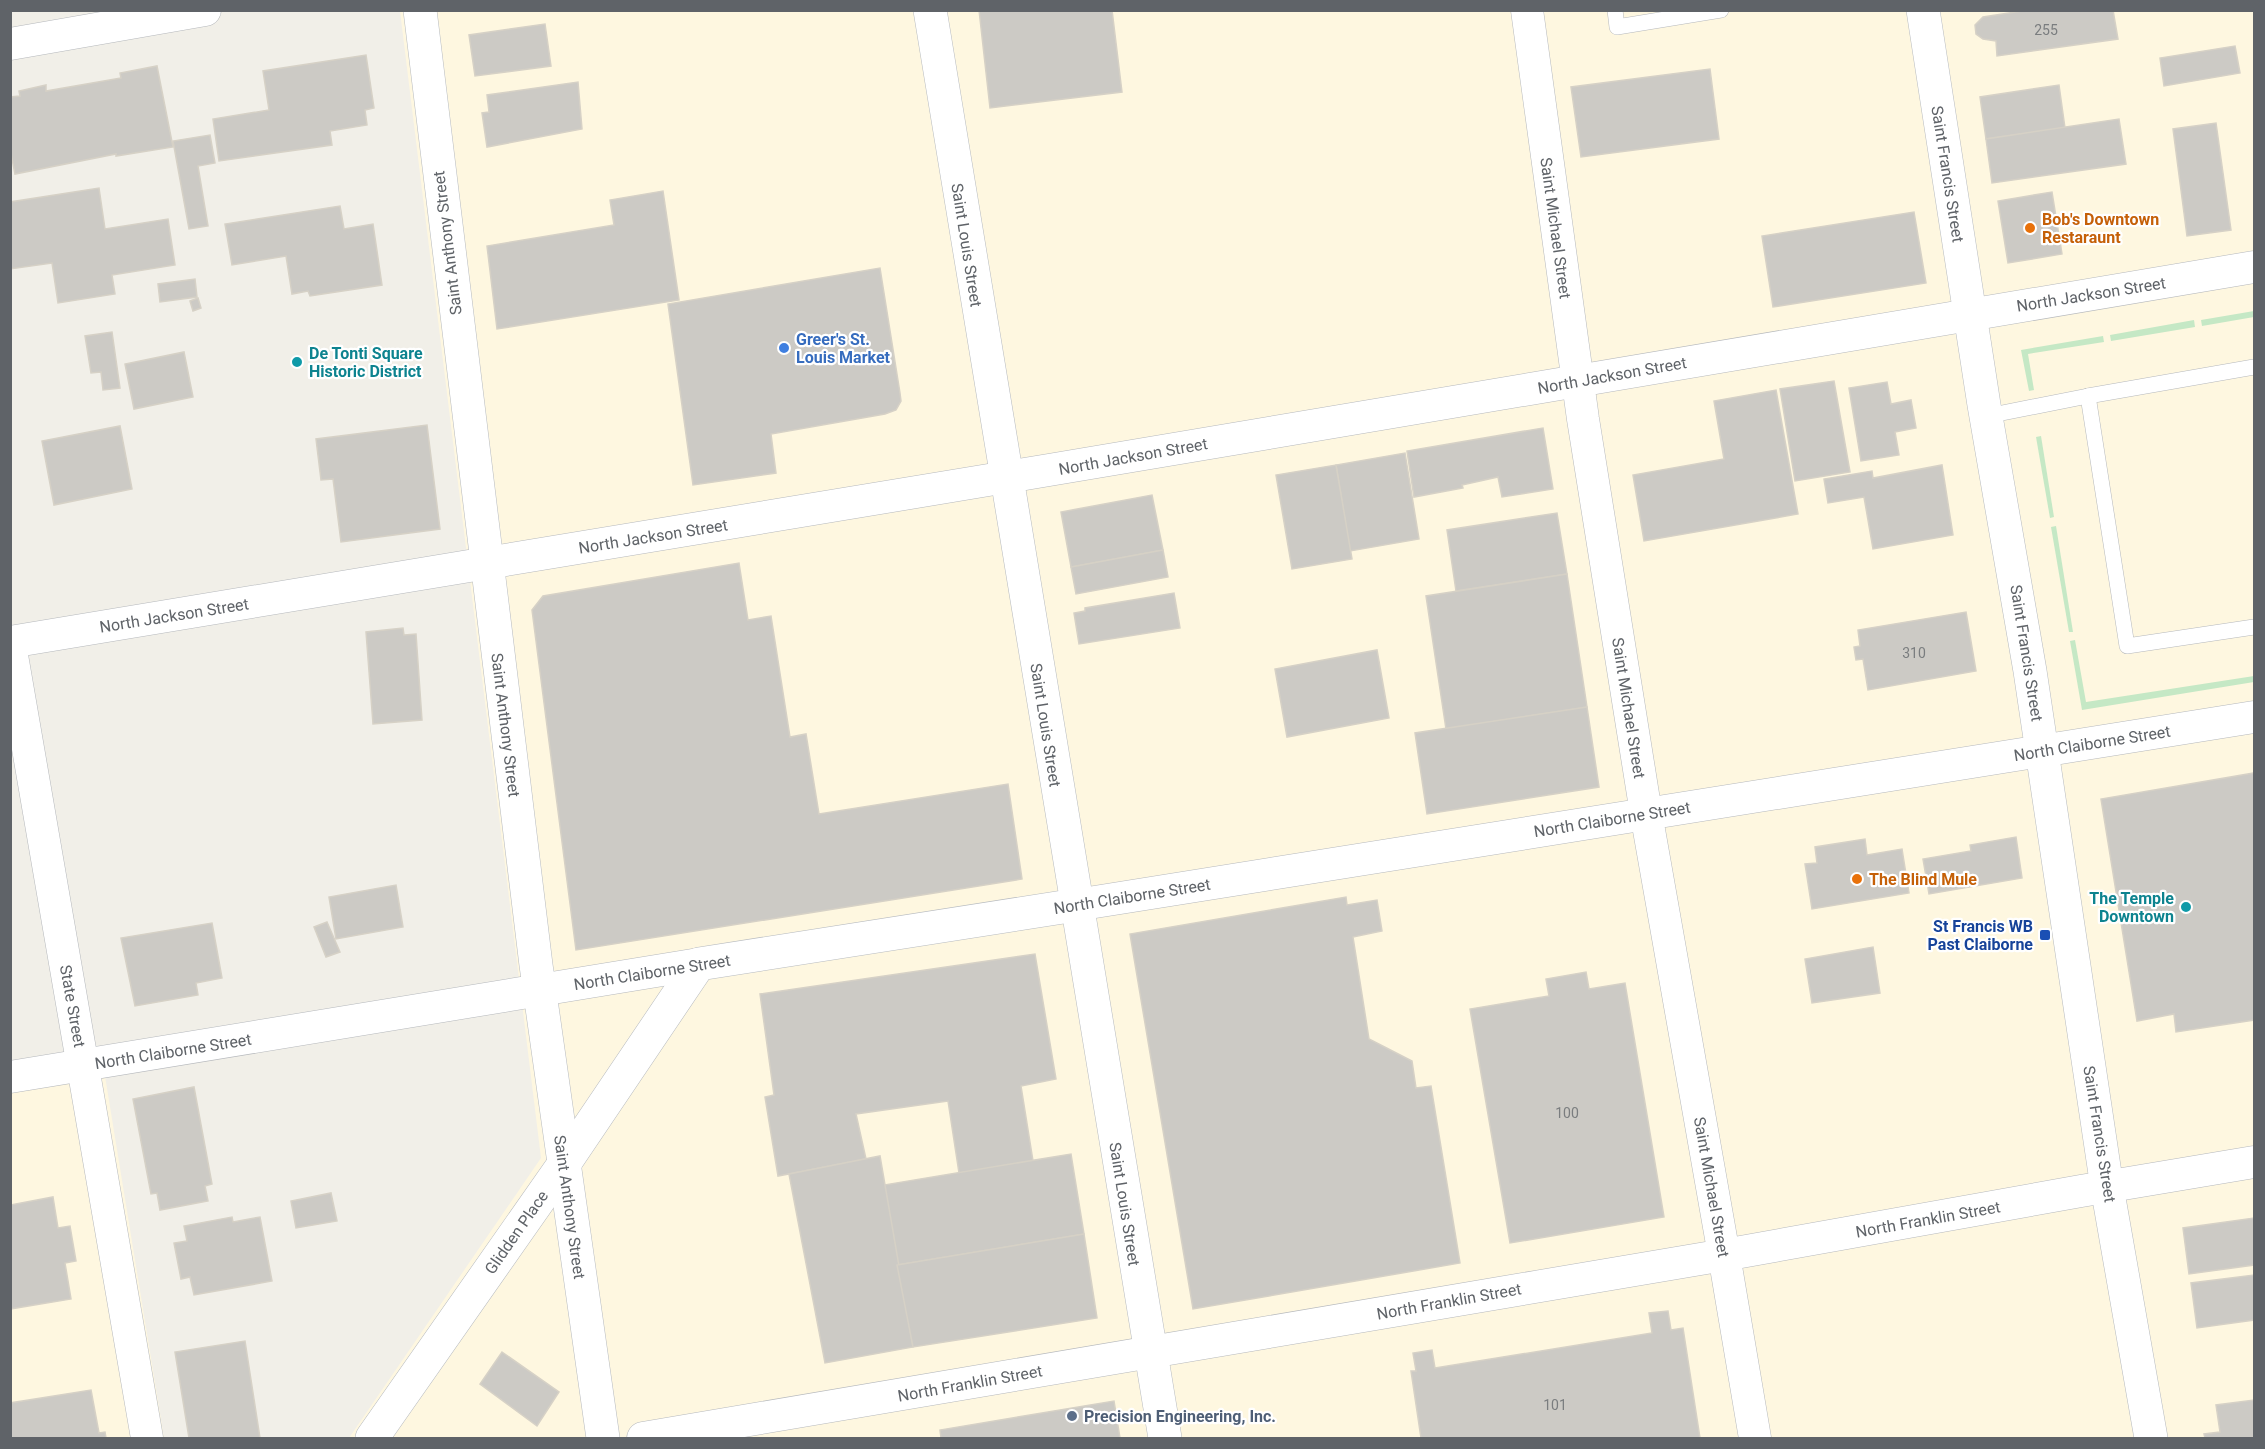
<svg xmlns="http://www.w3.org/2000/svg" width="2265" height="1449" font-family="Roboto,sans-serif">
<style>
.commercial{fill:#fef7e0}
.green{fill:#c5e8c5}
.building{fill:#cccac5;stroke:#d6d1c6;stroke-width:1.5}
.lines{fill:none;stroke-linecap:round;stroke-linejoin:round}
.lane-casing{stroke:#b5b8bc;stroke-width:16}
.street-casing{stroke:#b5b8bc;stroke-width:33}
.secondary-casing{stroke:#b6babf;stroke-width:34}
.lane{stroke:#fff;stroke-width:15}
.street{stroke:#fff;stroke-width:32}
.secondary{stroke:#fff;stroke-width:33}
.food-dot{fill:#e8710a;stroke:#fff;stroke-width:2}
.shop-dot{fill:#3f7fe0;stroke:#fff;stroke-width:2}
.culture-dot{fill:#0f9aa8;stroke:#fff;stroke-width:2}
.transit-dot{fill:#1a4fb4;stroke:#fff;stroke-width:2}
.service-dot{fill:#5c6f8a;stroke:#fff;stroke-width:2}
.labels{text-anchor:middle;stroke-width:4.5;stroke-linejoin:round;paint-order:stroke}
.number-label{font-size:14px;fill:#7a7d7f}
.street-label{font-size:16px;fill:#5f6368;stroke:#fff}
.food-label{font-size:16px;font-weight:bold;fill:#c56008;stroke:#fff;text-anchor:start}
.shop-label{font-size:16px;font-weight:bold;fill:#366cbe;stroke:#fff;text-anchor:start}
.culture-label{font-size:16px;font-weight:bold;fill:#0d838f;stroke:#fff;text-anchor:start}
.transit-label{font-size:16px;font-weight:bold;fill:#164399;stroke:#fff;text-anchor:end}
.service-label{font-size:16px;font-weight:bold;fill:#4e5e75;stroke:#fff;text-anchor:start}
</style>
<rect width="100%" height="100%" fill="#f1efe8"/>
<g class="commercial">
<path d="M400 11H2254V1438H349L541 1158Z"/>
<path d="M105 1076 164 1438H11V1092Z"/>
</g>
<g class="green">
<path d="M2254 311V317L2202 326 2201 320Z"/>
<path d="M2194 320 2195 327 2111 341 2110 335Z"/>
<path d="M2103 336 2104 342 2028 354 2034 390 2029 391 2021 350Z"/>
<path d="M2041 436 2054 517 2050 518 2036 437Z"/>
<path d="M2056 526 2073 632H2069L2051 527Z"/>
<path d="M2075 640 2086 702 2254 676V682L2082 710 2070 641Z"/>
</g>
<g class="building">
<path d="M979 10H1112L1122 92 990 108Z"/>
<path d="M2028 10H2113L2118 39 1997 56 1996 41 1983 39 1976 34 1975 25 1983 17Z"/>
<path d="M545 24 551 66 475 76 469 35Z"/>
<path d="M2235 46 2240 73 2164 86 2160 58Z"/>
<path d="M366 55 374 108 365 110 367 125 330 131 332 145 219 161 213 119 269 110 263 71Z"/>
<path d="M157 66 173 147 116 156V154L15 174 10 149V97L20 96 19 91 46 85V91L121 78 120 73Z"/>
<path d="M1710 69 1719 139 1581 157 1571 87Z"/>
<path d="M578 82 582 129 487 147 482 113 489 112 487 95Z"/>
<path d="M2059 85 2065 128 1986 139 1980 97Z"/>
<path d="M2119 119 2126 164 1992 183 1986 139Z"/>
<path d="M2216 123 2231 230 2187 236 2173 129Z"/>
<path d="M210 135 215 163 198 166 208 226 189 229 173 141Z"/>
<path d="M99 188 105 229 168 219 175 265 112 275 115 294 58 303 52 263 10 269V202Z"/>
<path d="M663 191 679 300 497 329 487 246 614 225 610 200Z"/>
<path d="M2052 192 2062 254 2008 263 1998 201Z"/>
<path d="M340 206 344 229 373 224 382 285 310 296 308 291 292 294 286 256 232 265 225 224Z"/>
<path d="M1914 212 1926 283 1773 307 1762 236Z"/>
<path d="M880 268 900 393 901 401 896 410 885 414 771 434 776 473 693 485 668 304Z"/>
<path d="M195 279 197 297 160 302 158 284Z"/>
<path d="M198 298 201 308 193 311 190 301Z"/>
<path d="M112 332 120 388 103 390 101 372 91 373 85 336Z"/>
<path d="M184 352 193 397 134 409 125 364Z"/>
<path d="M1834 381 1850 472 1795 481 1780 389Z"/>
<path d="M1887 382 1891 404 1911 400 1916 428 1895 432 1899 455 1861 461 1849 388Z"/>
<path d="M1776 390 1798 514 1644 541 1633 475 1724 459 1714 401Z"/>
<path d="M427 425 440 529 341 542 333 479 321 480 316 439Z"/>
<path d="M120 426 132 489 54 505 42 441Z"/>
<path d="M1543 428 1553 489 1502 497 1498 477 1462 485 1463 488 1414 497 1407 451Z"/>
<path d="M1405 453 1419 539 1350 551 1336 465Z"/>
<path d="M1336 465 1352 559 1292 569 1276 475Z"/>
<path d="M1942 465 1953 535 1873 549 1864 497 1828 503 1824 479 1872 471 1873 478Z"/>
<path d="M1152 495 1163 550 1071 567 1061 512Z"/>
<path d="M1557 513 1567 574 1456 591 1447 530Z"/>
<path d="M1163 550 1168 577 1076 594 1071 567Z"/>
<path d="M739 563 748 620 771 616 790 737 806 734 819 814 1008 784 1022 879 576 950 532 610 543 596Z"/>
<path d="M1567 574 1587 707 1446 729 1426 596Z"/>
<path d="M1174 593 1180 628 1079 644 1074 613 1085 611V608Z"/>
<path d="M1966 612 1976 671 1868 690 1863 659 1856 660 1854 647 1860 646 1858 630Z"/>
<path d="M403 628 404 635 416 634 422 720 373 724 366 632Z"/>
<path d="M1377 650 1389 718 1287 737 1275 669Z"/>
<path d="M1587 707 1599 787 1427 814 1415 733Z"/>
<path d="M2254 773V1020L2176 1032 2174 1014 2137 1021 2101 799Z"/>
<path d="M2016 837 2022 878 1929 894 1923 859 1971 851 1970 845Z"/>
<path d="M1865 839 1867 855 1902 849 1909 893 1812 909 1805 864 1817 863 1815 847Z"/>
<path d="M396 885 403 927 336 939 329 897Z"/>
<path d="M1346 897 1347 905 1377 900 1382 931 1353 937 1369 1039 1412 1061 1416 1088 1431 1086 1460 1263 1193 1309 1130 934Z"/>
<path d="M327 922 340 952 326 957 314 927Z"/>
<path d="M212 923 222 978 196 983 198 995 135 1006 121 938Z"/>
<path d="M1873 947 1880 993 1812 1003 1805 959Z"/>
<path d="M1035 954 1056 1079 1021 1086 1033 1161 959 1173 948 1101 856 1114 866 1159 778 1176 765 1097 774 1095 760 994Z"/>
<path d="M1586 972 1589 989 1625 983 1664 1217 1510 1243 1470 1009 1549 996 1546 979Z"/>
<path d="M194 1087 212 1184 205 1186 208 1201 160 1210 157 1193 151 1194 133 1099Z"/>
<path d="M1071 1154 1084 1234 897 1265 884 1185Z"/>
<path d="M880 1156 913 1347 825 1363 789 1174Z"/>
<path d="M331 1193 337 1221 296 1228 291 1201Z"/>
<path d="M53 1197 58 1228 70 1226 76 1261 65 1263 71 1299 10 1309V1205Z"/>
<path d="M232 1217 233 1222 260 1217 272 1281 194 1295 190 1277 181 1279 174 1243 187 1241 184 1226Z"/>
<path d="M2254 1218V1265L2189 1274 2183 1228Z"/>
<path d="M1084 1234 1097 1318 913 1347 897 1265Z"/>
<path d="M2254 1275V1320L2197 1328 2191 1283Z"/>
<path d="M1668 1311 1671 1330 1683 1328 1700 1438H1421L1411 1371H1416L1413 1353 1432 1350 1435 1368 1652 1333 1649 1313Z"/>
<path d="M245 1341 260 1438H189L175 1352Z"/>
<path d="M502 1352 559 1392 537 1426 480 1384Z"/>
<path d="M91 1390 99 1433 105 1432 106 1438H10V1403Z"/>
<path d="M2254 1400V1438H2205L2204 1434 2220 1432 2216 1405Z"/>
<path d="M1114 1401 1120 1438H941L940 1430Z"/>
</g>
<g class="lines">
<g class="lane-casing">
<g id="lane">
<path d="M1615 10 1617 27 1721 10"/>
<path d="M2088 396 2127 646 2254 627"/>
<path d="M1987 416 2088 396 2254 367"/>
</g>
</g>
<g class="street-casing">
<g id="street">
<path d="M1527 10 1583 419 1646 813 1724 1255 1755 1438"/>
<path d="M10 44 205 10"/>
<path d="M10 642 1049 470 2254 267"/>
<path d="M10 644 147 1438"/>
<path d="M1076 905 2254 717"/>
<path d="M10 1077 699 964"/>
<path d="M643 1438 1724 1255 2081 1191 2254 1162"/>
</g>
</g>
<g class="secondary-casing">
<g id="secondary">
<path d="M420 10 536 965 603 1438"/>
<path d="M930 10 1165 1438"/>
<path d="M1923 10 1984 405 2030 671 2107 1187 2151 1438"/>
<path d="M372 1438 564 1164 699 964 1076 905"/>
</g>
</g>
<use href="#lane" class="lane"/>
<use href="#street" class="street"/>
<use href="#secondary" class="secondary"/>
</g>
<g class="food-dot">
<circle cx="2030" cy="228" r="6"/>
<circle cx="1857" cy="879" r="6"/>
</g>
<circle class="shop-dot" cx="784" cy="348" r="6"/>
<g class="culture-dot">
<circle cx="297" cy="362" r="6"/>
<circle cx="2186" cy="907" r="6"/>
</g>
<rect class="transit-dot" x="2039" y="929" width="12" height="12" rx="3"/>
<circle class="service-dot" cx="1072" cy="1416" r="6"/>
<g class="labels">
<g class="number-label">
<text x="2046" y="35">255</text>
<text x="1914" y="658">310</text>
<text x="1567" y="1118">100</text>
<text x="1555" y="1410">101</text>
</g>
<g class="street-label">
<text transform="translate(1948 174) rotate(81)" y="6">Saint Francis Street</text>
<text transform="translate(1556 228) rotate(82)" y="6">Saint Michael Street</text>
<text transform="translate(447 243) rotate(-97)" y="6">Saint Anthony Street</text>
<text transform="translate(967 245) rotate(81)" y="6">Saint Louis Street</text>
<text transform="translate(2091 294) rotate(-9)" y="6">North Jackson Street</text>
<text transform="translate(1612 375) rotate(-10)" y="6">North Jackson Street</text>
<text transform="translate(1133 456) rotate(-10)" y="6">North Jackson Street</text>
<text transform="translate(653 536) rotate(-9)" y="6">North Jackson Street</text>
<text transform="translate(174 615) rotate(-9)" y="6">North Jackson Street</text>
<text transform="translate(2027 653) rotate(81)" y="6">Saint Francis Street</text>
<text transform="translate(1629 708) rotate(81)" y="6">Saint Michael Street</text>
<text transform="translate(506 725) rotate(83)" y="6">Saint Anthony Street</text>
<text transform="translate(1046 725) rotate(81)" y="6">Saint Louis Street</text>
<text transform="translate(2092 743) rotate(-9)" y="6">North Claiborne Street</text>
<text transform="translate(1612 819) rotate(-9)" y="6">North Claiborne Street</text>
<text transform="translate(1132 896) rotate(-9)" y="6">North Claiborne Street</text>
<text transform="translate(652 972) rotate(-9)" y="6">North Claiborne Street</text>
<text transform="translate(73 1006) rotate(80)" y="6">State Street</text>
<text transform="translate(173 1051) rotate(-9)" y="6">North Claiborne Street</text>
<text transform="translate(2100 1134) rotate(81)" y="6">Saint Francis Street</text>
<text transform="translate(1712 1187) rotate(80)" y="6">Saint Michael Street</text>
<text transform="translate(1125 1204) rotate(81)" y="6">Saint Louis Street</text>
<text transform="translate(570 1207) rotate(82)" y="6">Saint Anthony Street</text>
<text transform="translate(1928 1219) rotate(-10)" y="6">North Franklin Street</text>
<text transform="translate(516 1232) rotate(-55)" y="6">Glidden Place</text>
<text transform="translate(1449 1301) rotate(-10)" y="6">North Franklin Street</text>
<text transform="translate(970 1383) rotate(-10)" y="6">North Franklin Street</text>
</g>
<g class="food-label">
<text x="2042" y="225">Bob's Downtown<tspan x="2042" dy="18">Restaraunt</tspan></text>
<text x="1869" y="885">The Blind Mule</text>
</g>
<g class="shop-label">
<text x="796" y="345">Greer's St.<tspan x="796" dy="18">Louis Market</tspan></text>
</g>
<g class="culture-label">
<text x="309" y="359">De Tonti Square<tspan x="309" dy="18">Historic District</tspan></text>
<text x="2174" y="904" text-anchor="end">The Temple<tspan x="2174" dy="18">Downtown</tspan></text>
</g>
<g class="transit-label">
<text x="2033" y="932">St Francis WB<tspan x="2033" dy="18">Past Claiborne</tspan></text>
</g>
<g class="service-label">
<text x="1084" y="1422">Precision Engineering, Inc.</text>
</g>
</g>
<rect width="2265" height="1449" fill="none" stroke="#5f6368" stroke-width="24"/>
</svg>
